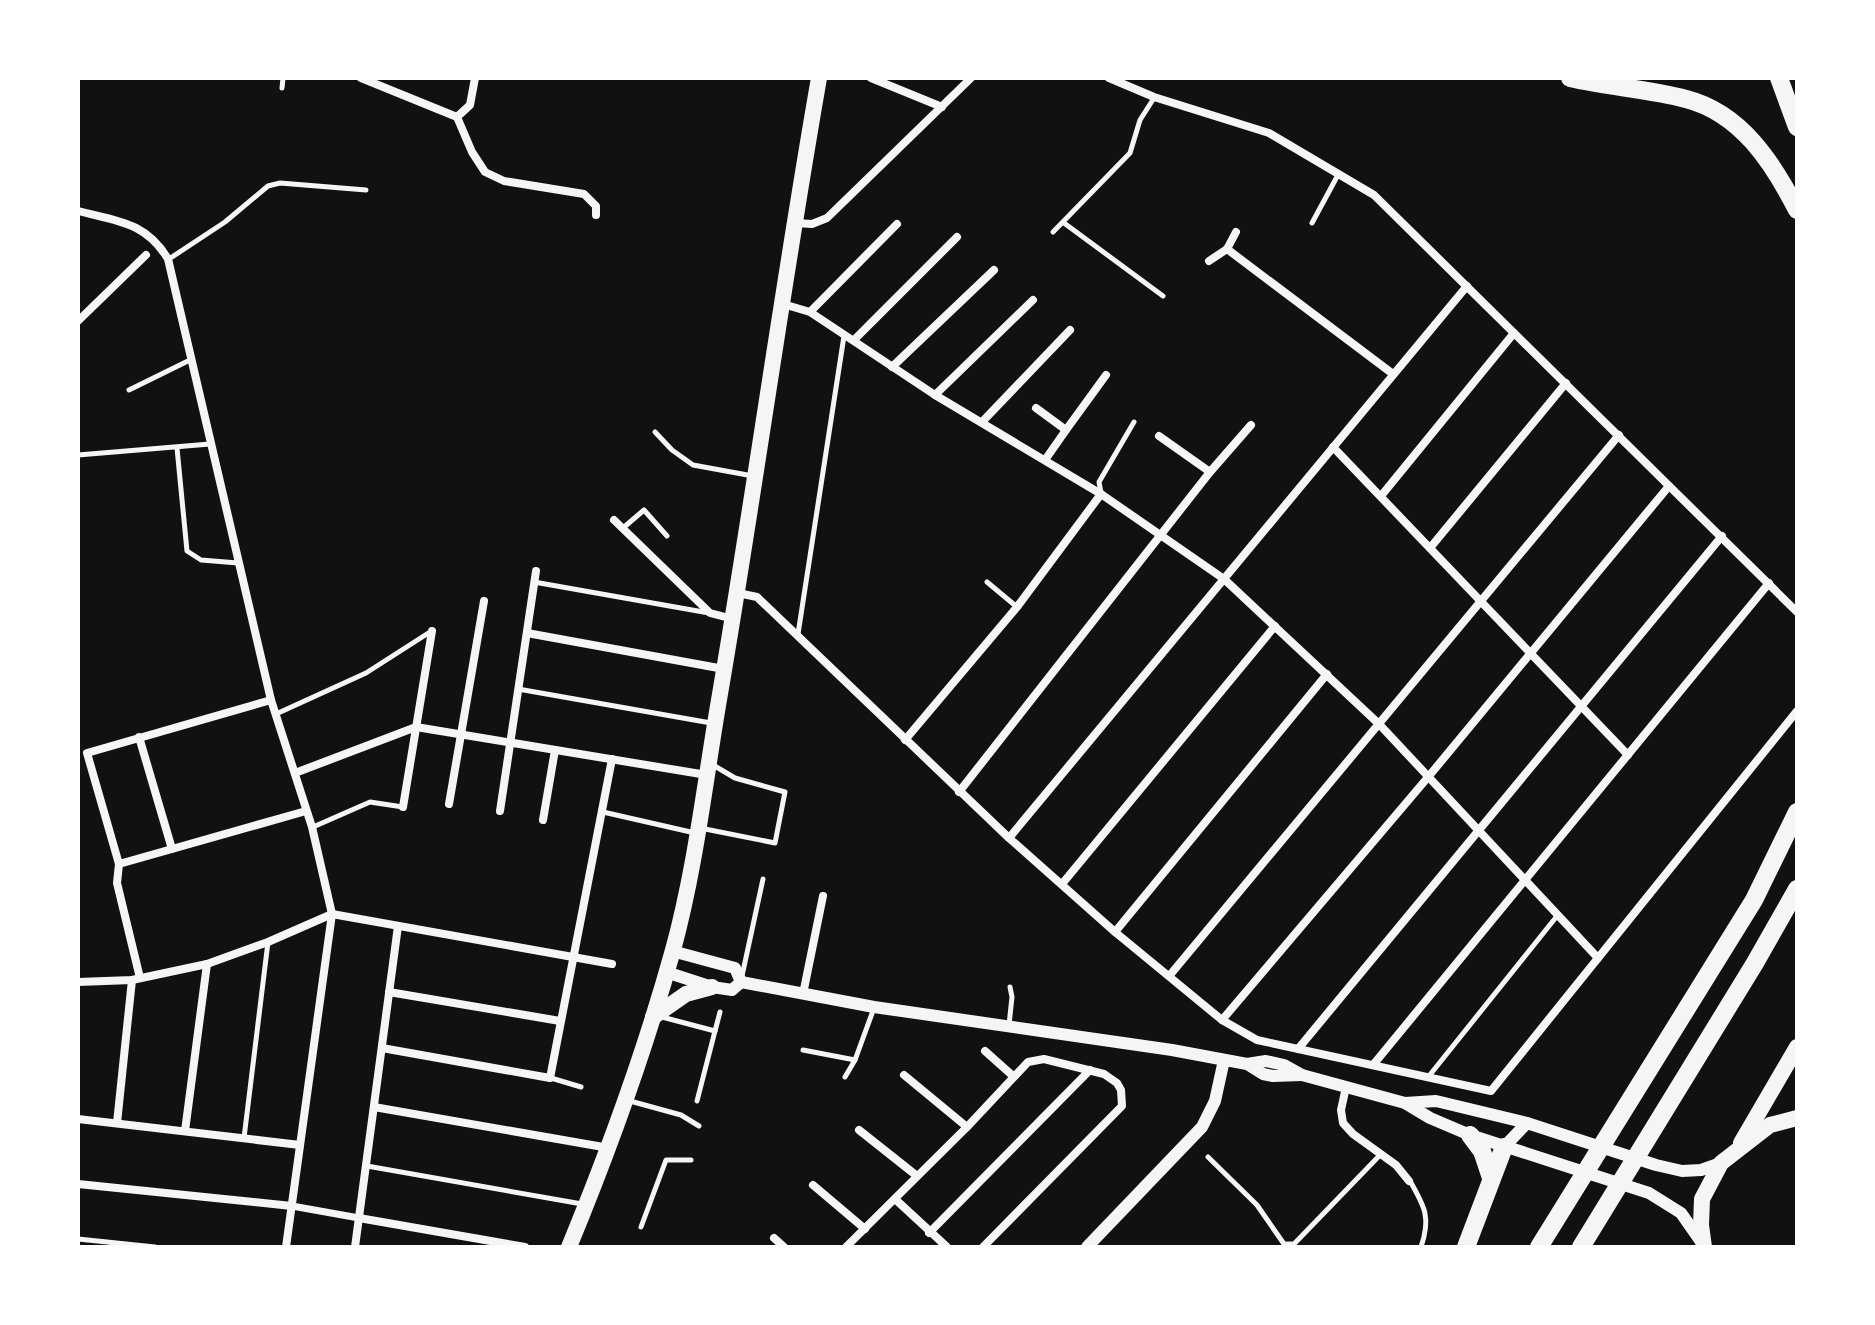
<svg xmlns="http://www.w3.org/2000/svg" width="1875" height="1325" font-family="Raleway,sans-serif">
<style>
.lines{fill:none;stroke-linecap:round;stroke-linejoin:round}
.service{stroke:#f5f5f5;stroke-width:5}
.pedestrian{stroke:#f5f5f5;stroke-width:7}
.minor{stroke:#f5f5f5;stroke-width:8}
.tertiary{stroke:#f5f5f5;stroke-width:12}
.primary{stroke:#f5f5f5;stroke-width:16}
.trunk{stroke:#f5f5f5;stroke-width:16}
.motorway{stroke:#f5f5f5;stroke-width:18}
</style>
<rect width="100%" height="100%" fill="#111"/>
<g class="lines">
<g class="service">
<path d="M282 88 283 78"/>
<path d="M1064 223 1163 296"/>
<path d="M1312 223 1339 173"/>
<path d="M1053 232 1130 153 1140 120 1154 98"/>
<path d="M169 259 225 222 268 186 280 183 366 190"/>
<path d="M129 390 190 360"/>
<path d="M655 432 672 450 693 465 753 476"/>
<path d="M177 448 187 551 201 560 238 563"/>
<path d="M78 455 210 444"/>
<path d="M1101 493 1099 482 1134 422"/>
<path d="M623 528 644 510 667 536"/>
<path d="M534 582 709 613"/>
<path d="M987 582 1017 607"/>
<path d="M798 634 844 336"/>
<path d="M518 689 711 723"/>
<path d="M276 714 366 673 430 632"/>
<path d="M603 812 695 833"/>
<path d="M313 827 370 802 403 807"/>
<path d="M700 828 775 843 785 792 735 778 713 765"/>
<path d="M742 976 763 879"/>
<path d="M662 1017 715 1031 697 1101"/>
<path d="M1009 1025 1012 997 1010 987"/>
<path d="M715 1031 720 1012"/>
<path d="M803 1050 855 1060"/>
<path d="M1429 1076 1557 916"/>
<path d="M845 1077 855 1060 874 1008"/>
<path d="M551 1078 581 1087"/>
<path d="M630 1101 681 1115 699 1126"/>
<path d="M244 1138 268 942"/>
<path d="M1208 1157 1257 1205 1284 1244H1294L1381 1154"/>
<path d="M367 1166 582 1204"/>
<path d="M1410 1181C1425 1207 1431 1218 1421 1247"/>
<path d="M641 1227 666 1160H691"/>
<path d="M78 1239 155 1247"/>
</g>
<path class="pedestrian" d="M292 1206 359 1218"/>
<g class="minor">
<path d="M361 78 457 117 472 152 485 172 504 181 584 194 596 206V215"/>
<path d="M871 78 942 107"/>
<path d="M1109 78 1154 97 1269 133 1374 195 1797 612"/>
<path d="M457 117 470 105 475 78"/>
<path d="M78 211C117 221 146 222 168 259L271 700 312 827 332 914 286 1247"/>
<path d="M795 223 812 224 827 218 971 78"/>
<path d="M1227 249 1393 374"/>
<path d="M1209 261 1227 249 1236 232"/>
<path d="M783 304 810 312 935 395 1101 494 1224 579 1379 724 1598 958"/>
<path d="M810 312 897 224"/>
<path d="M78 321 146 255"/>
<path d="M854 340 957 237"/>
<path d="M892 367 994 270"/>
<path d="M935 395 1033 300"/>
<path d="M1036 408 1066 430 1045 460"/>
<path d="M982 422 1070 330"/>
<path d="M1066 430 1106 375"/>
<path d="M1159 436 1210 472"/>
<path d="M1333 447 1628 755"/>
<path d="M1381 496 1514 333"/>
<path d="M614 520 710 613 733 619"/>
<path d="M1430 548 1566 383"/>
<path d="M738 593 757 597 1009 838 1115 932 1222 1020 1257 1040 1491 1091 1797 711"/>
<path d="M527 633 724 669"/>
<path d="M139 737 172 849 119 864 87 753 271 700"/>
<path d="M905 740 1017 607 1101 494"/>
<path d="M295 773 416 727 707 775"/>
<path d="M959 792 1210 472 1251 425"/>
<path d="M449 804 484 601"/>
<path d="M403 807 432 631"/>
<path d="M500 811 536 571"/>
<path d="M543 820 555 750"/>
<path d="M1009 838 1467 286"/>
<path d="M172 849 306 811"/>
<path d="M119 864 117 883 140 978"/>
<path d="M1062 884 1275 626"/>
<path d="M1115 932 1327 674"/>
<path d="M1170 975 1619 435"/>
<path d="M78 982 132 980 207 964 268 942 332 914 612 964"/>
<path d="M389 992 560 1021"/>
<path d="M803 994 823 896"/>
<path d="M1222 1020 1429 776 1669 486"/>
<path d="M382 1048 550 1078 612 759"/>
<path d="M1298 1049 1722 536"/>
<path d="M985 1051 1013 1076"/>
<path d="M1373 1065 1769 583"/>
<path d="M904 1075 967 1127"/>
<path d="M1346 1087 1341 1110 1343 1123 1353 1134 1396 1165 1409 1181"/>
<path d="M374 1107 609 1148"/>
<path d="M78 1119 300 1145"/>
<path d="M117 1123 132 980"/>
<path d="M859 1130 917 1176"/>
<path d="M185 1131 207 964"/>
<path d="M78 1184 292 1206"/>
<path d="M813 1185 865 1229"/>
<path d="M895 1199 947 1247"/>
<path d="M359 1218 525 1247"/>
<path d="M929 1233 1090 1070"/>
<path d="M774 1238 784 1247"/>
<path d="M355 1247 398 926"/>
<path d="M846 1247 967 1127 1028 1062 1044 1059 1104 1074 1117 1083 1121 1090 1122 1106 983 1247"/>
</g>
<g class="tertiary">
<path d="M672 951 735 968 741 982"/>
<path d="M666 972 712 987 732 990 741 982"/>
<path d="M741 982 874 1007 1172 1050 1247 1064 1263 1074 1273 1076 1302 1075"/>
<path d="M1247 1064 1266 1061 1284 1065 1302 1075 1405 1103 1430 1118 1470 1135 1649 1193 1681 1213 1702 1243"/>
<path d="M1405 1103 1436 1101 1527 1123 1656 1165 1682 1171 1701 1170 1721 1163"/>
<path d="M1504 1147 1527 1123"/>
<path d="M1087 1247 1202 1127 1215 1101 1224 1060"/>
</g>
<g class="primary">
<path d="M653 1017 686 994 712 987"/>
<path d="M569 1247C609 1150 645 1051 673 950 696 866 705 780 720 694 755 489 783 283 819 78"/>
</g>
<g class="trunk">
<path d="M1741 1143 1797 1047"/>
<path d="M1704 1247 1701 1225 1702 1199 1721 1163 1770 1125 1797 1118"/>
</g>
<g class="motorway">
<path d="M1570 78C1608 87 1649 89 1686 99 1741 113 1773 163 1797 210"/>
<path d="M1779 78 1797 127"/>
<path d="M1470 1135 1482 1151 1491 1178"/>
<path d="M1466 1247 1504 1147"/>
<path d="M1539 1247 1754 900 1797 812"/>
<path d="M1581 1247 1755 963 1797 889"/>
</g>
</g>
<rect width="1875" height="1325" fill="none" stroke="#ffffff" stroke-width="160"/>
</svg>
